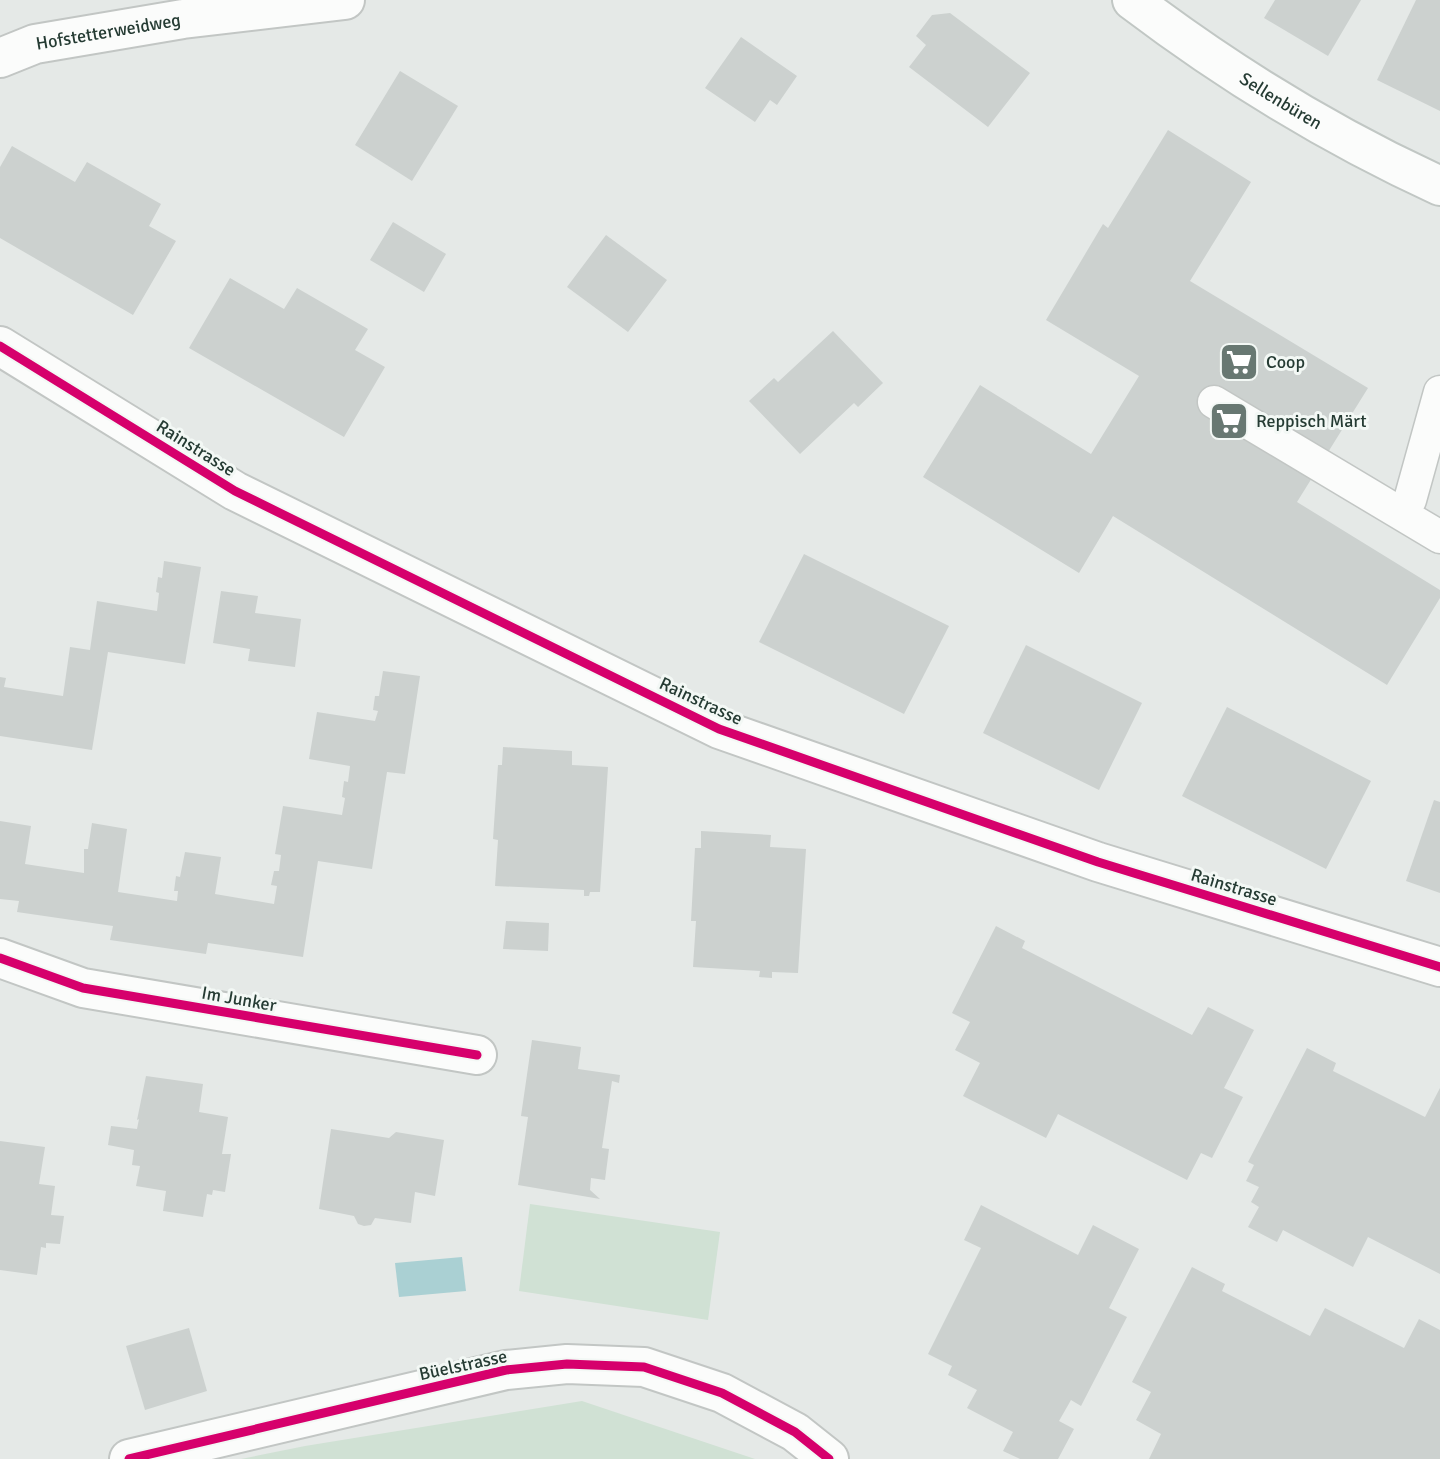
<svg xmlns="http://www.w3.org/2000/svg" width="1440" height="1459" font-family="Signika,sans-serif">
<style>
.green{fill:#d0e1d4}
.water{fill:#aad0d3}
.building{fill:#ccd1cf}
.lines{fill:none;stroke-linecap:round;stroke-linejoin:round}
.lane-casing{stroke:#c2c6c4;stroke-width:35}
.street-casing{stroke:#c2c6c4;stroke-width:42}
.secondary-casing{stroke:#c1c7c4;stroke-width:42}
.lane{stroke:#fbfcfb;stroke-width:32}
.street{stroke:#fbfcfb;stroke-width:38}
.secondary{stroke:#fbfcfb;stroke-width:38}
.cycleway-casing{stroke:#f3f8f5;stroke-width:13}
.cycleway{stroke:#d6006c;stroke-width:9}
.labels{text-anchor:middle;stroke-width:6;stroke-linejoin:round;paint-order:stroke}
.street-label{font-size:18px;fill:#253b33;stroke:#f3f8f5}
.poi-label{font-size:18px;fill:#253b33;stroke:#f3f8f5;text-anchor:start}
</style>
<rect width="100%" height="100%" fill="#e5e9e7"/>
<g class="green">
<path d="M530 1204 720 1232 708 1320 519 1291Z"/>
<path d="M582 1401 755 1459H241L305 1446Z"/>
</g>
<path class="water" d="M462 1257 466 1291 399 1297 395 1263Z"/>
<g class="building">
<path d="M1275 0H1361L1328 56 1264 18Z"/>
<path d="M1416 0H1440V111L1377 80Z"/>
<path d="M950 13 1030 73 988 127 909 67 926 45 916 36 932 15Z"/>
<path d="M741 37 797 76 777 105 770 100 755 122 705 88Z"/>
<path d="M400 71 458 106 412 181 355 145Z"/>
<path d="M1168 130 1251 182 1190 281 1368 388 1297 502 1440 590V598L1387 685 1113 516 1079 573 923 477 980 385 1091 454 1139 376 1046 320 1103 224 1108 228Z"/>
<path d="M12 146 75 182 87 162 161 204 149 226 176 241 133 315 0 238V167Z"/>
<path d="M393 222 446 254 424 292 370 260Z"/>
<path d="M606 235 667 280 628 332 567 287Z"/>
<path d="M230 278 284 309 297 288 368 329 355 350 385 367 344 437 189 348Z"/>
<path d="M833 331 883 383 858 407 854 403 800 454 749 401 774 378 778 382Z"/>
<path d="M804 554 949 626 904 714 759 642Z"/>
<path d="M164 561 201 567 185 664 108 652 92 750 0 736V677L6 678 4 687 63 696 70 647 90 650 97 601 157 611 159 593 156 592 158 577 162 578Z"/>
<path d="M221 591 258 596 255 613 301 619 295 667 248 661 250 649 213 643Z"/>
<path d="M1026 645 1142 703 1099 790 983 733Z"/>
<path d="M383 671 420 676 405 774 387 772 372 869 318 861 303 957 208 943 206 954 110 940 113 926 17 912 19 901 0 899V821L31 826 25 864 84 873V849H88L92 823 127 829 118 892 177 901 178 891H174L176 876 180 877 185 852 221 857 215 894 274 904 277 886 271 885 274 871H279L281 855 275 854 283 806 342 815 345 798 342 797 344 781 348 782 350 766 309 759 317 712 375 721 378 711 373 710 375 696H379Z"/>
<path d="M1227 707 1371 781 1326 869 1182 796Z"/>
<path d="M503 747 572 751V765L608 767 600 892H590L589 896H584V890L495 886 498 840 493 839 498 765H502Z"/>
<path d="M1434 800 1440 802V893L1406 881Z"/>
<path d="M701 831 771 835 770 847 806 849 798 973 772 972V978L759 977 760 971 693 967 696 921H691L695 848H701Z"/>
<path d="M506 921 549 923 548 951 503 949Z"/>
<path d="M996 926 1025 941 1022 948 1192 1035 1208 1007 1254 1030 1224 1088 1243 1097 1212 1158 1201 1153 1187 1180 1058 1114 1046 1138 963 1096 980 1063 955 1050 970 1022 952 1013Z"/>
<path d="M532 1040 581 1047 578 1069 620 1075 619 1083 612 1081 602 1148 609 1149 605 1180 591 1178 590 1190 600 1199 518 1185 528 1117 521 1116Z"/>
<path d="M1307 1048 1336 1063 1333 1071 1425 1117 1440 1088V1274L1368 1237 1353 1267 1283 1230 1277 1242 1248 1227 1259 1207 1251 1202 1259 1187 1246 1181 1254 1165 1248 1162Z"/>
<path d="M146 1076 203 1084 199 1112 228 1117 222 1154H231L225 1192 213 1190 212 1195 207 1194 203 1217 163 1211 166 1191 136 1186 140 1166 132 1165 134 1150 108 1145 111 1126 137 1129 139 1119 137 1120Z"/>
<path d="M331 1129 389 1138 396 1132 444 1140 435 1196 415 1192 411 1223 375 1218 371 1225 364 1226 358 1224 354 1216 319 1209Z"/>
<path d="M0 1141 45 1147 39 1184 55 1186 51 1215 64 1216 60 1244 46 1243V1248L41 1247 37 1275 0 1270Z"/>
<path d="M981 1205 1078 1255 1093 1225 1139 1249 1109 1308 1127 1317 1081 1406 1071 1400 1059 1421 1074 1429 1058 1459H1020L1003 1451 1013 1432 967 1408 977 1390 948 1375 952 1366 928 1354 981 1248 964 1240Z"/>
<path d="M1192 1267 1225 1284 1222 1291 1310 1336 1325 1308 1404 1348 1419 1319 1440 1330V1459H1149L1161 1434 1136 1420 1151 1392 1132 1382Z"/>
<path d="M189 1328 207 1391 145 1410 126 1346Z"/>
</g>
<g class="lines">
<g class="lane-casing">
<g id="lane">
<path d="M1214 402 1440 537"/>
<path d="M1410 500 1440 392"/>
</g>
</g>
<g class="street-casing">
<g id="street">
<path id="s1" d="M0 58 35 44 183 19 345 0"/>
<path d="M0 346 235 491 719 729 1098 862 1440 967"/>
<path d="M0 958 83 988 477 1055"/>
<path d="M129 1459 506 1370 567 1364 644 1367 722 1393 795 1432 829 1459"/>
</g>
</g>
<g class="secondary-casing">
<g id="secondary">
<path id="s2" d="M1132 0C1227 72 1331 136 1440 186"/>
</g>
</g>
<use href="#lane" class="lane"/>
<use href="#street" class="street"/>
<use href="#secondary" class="secondary"/>
<g class="cycleway-casing">
<g id="cycleway">
<path d="M0 346 235 491 719 729 1098 862 1440 967"/>
<path d="M0 958 83 988 477 1055"/>
<path d="M129 1459 506 1370 567 1364 644 1367 722 1393 795 1432 829 1459"/>
</g>
</g>
<use href="#cycleway" class="cycleway"/>
</g>
<defs>
<g id="supermarket-square" transform="scale(2.0125)"><rect x="-9" y="-9" width="18" height="18" rx="4" fill="#687872" stroke="#f3f8f5"/><path d="M-6-5.5h2.5l.6 2H6L4.5 2H-2.5L-4.4-4H-6ZM-1.5 3.2a1.3 1.3 0 1 0 .1 0ZM3 3.2a1.3 1.3 0 1 0 .1 0Z" fill="#fff"/></g>
</defs>
<g fill-rule="evenodd">
<use href="#supermarket-square" x="1239" y="362"/>
<use href="#supermarket-square" x="1229" y="421"/>
</g>
<g class="labels">
<g class="street-label">
<text dy="6" stroke="none"><textPath href="#s1" startOffset="112">Hofstetterweidweg</textPath></text>
<text dy="6" stroke="none"><textPath href="#s2" startOffset="180">Sellenbüren</textPath></text>
<text transform="translate(196 448) rotate(32)" y="6">Rainstrasse</text>
<text transform="translate(701 701) rotate(25)" y="6">Rainstrasse</text>
<text transform="translate(1234 887) rotate(17)" y="6">Rainstrasse</text>
<text transform="translate(239 999) rotate(10)" y="6">Im Junker</text>
<text transform="translate(463 1365) rotate(-12)" y="6">Büelstrasse</text>
</g>
<g class="poi-label">
<text x="1266" y="368">Coop</text>
<text x="1256" y="427">Reppisch Märt</text>
</g>
</g>
</svg>
